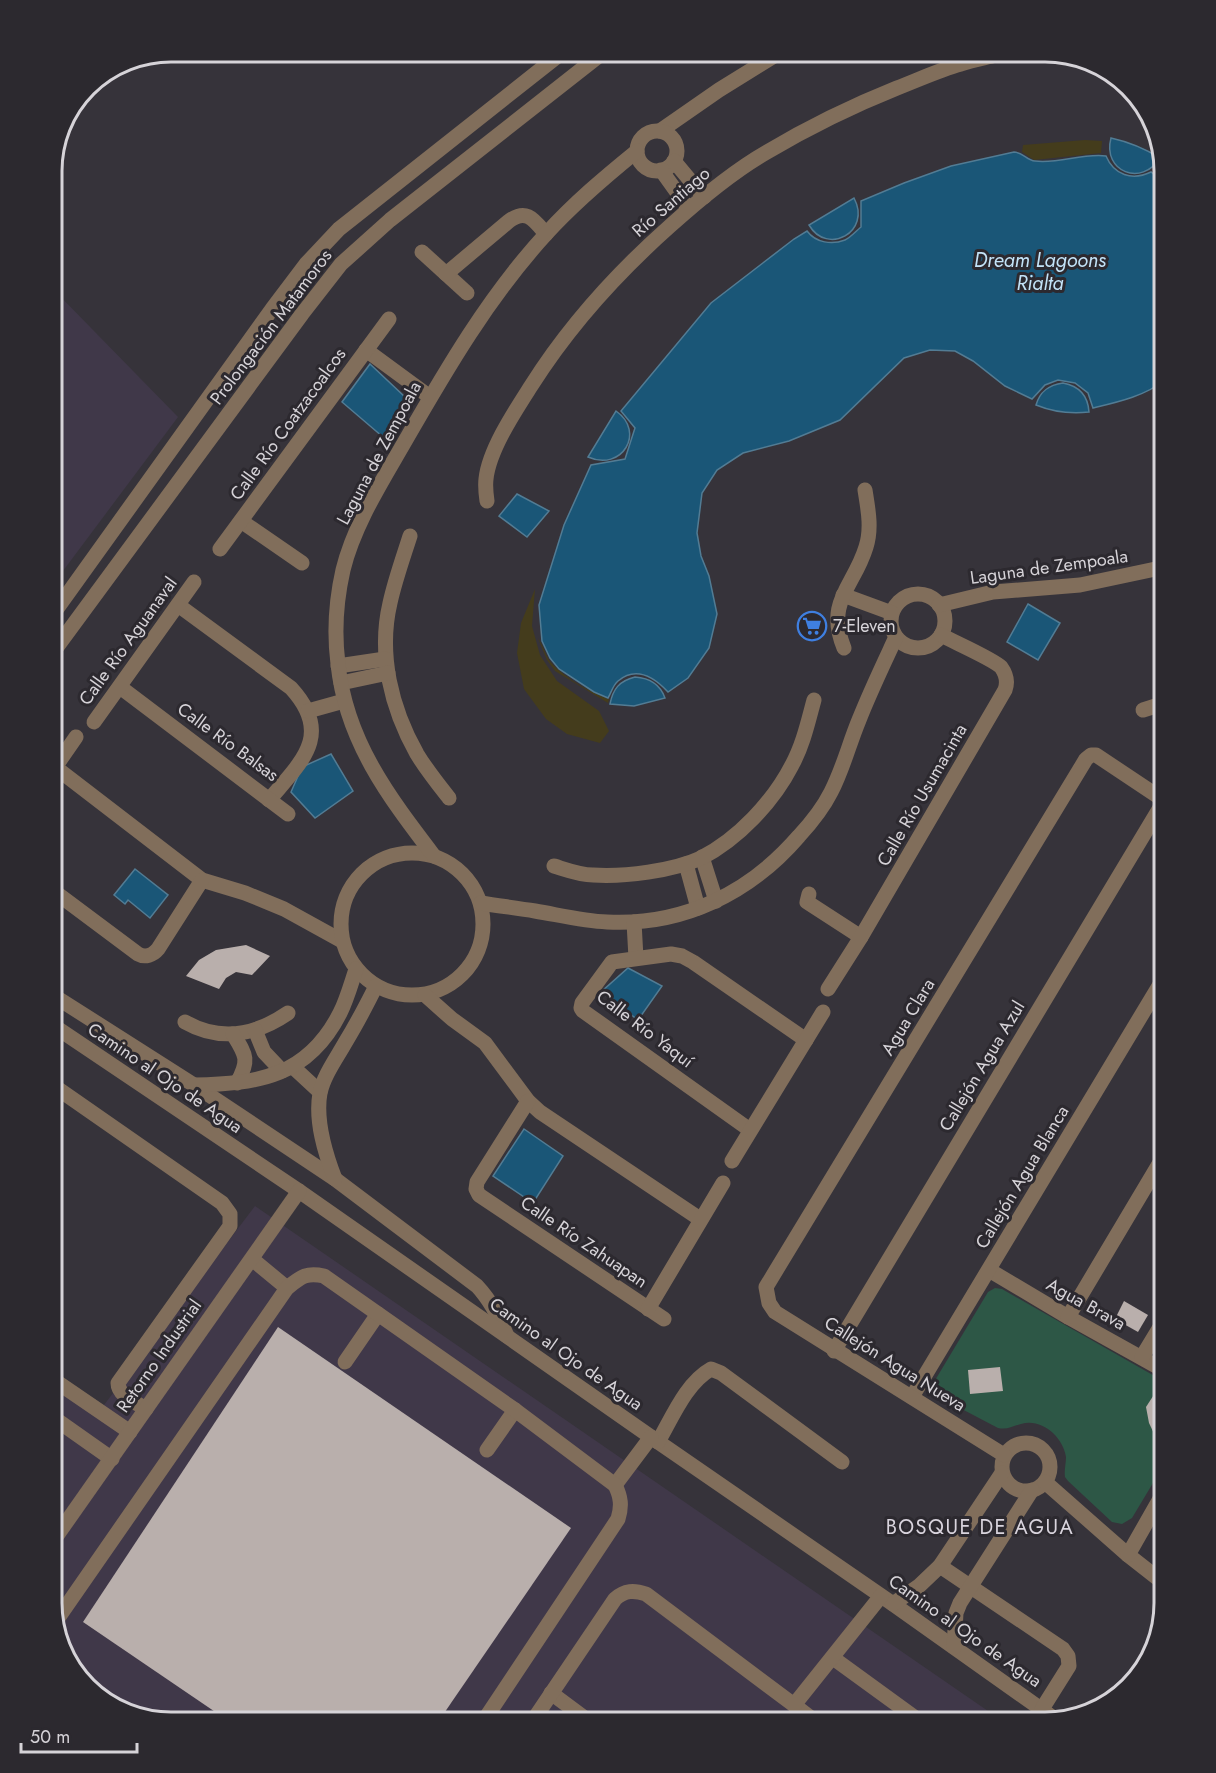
<svg xmlns="http://www.w3.org/2000/svg" width="1216" height="1773" font-family="Jost,sans-serif">
<style>
.industrial{fill:#403849}
.green{fill:#2d5746}
.sand{fill:#443c1c}
.water{fill:#1a5677;stroke:#527c94;stroke-width:1.5}
.building{fill:#b9afac}
.lines{fill:none;stroke-linecap:round;stroke-linejoin:round}
.minor{stroke:#816e5b;stroke-width:15}
.labels{text-anchor:middle;stroke-width:6;stroke-linejoin:round;paint-order:stroke}
.street-label{font-size:18px;fill:#d6d3d8;stroke:#2c292f}
.poi-label{font-size:18px;fill:#d6d3d8;stroke:#2c292f;text-anchor:start}
.water-label{font-size:20px;font-style:italic;fill:#c3e3f8;stroke:#2c292f}
.neighbourhood-label{font-size:20px;letter-spacing:1.5px;fill:#d9d4dd;stroke:#2c292f}
.rim{fill:none;stroke:#d6d3d8;stroke-width:3}
</style>
<rect width="100%" height="100%" fill="#36333a"/>
<g class="industrial">
<path d="M51 287 178 417 51 587Z"/>
<path d="M255 1206 1004 1722H163L111 1706 67 1662 51 1602V1371L104 1405Z"/>
</g>
<path class="green" d="M995 1288 1002 1289 1165 1382V1463L1132 1518 1122 1524 1112 1522 1068 1481 1065 1477C1064 1470 1066 1464 1066 1457 1063 1437 1042 1418 1021 1424 1012 1426 1008 1430 998 1428L937 1396 933 1390 934 1382 988 1292Z"/>
<g class="sand">
<path d="M1085 140 1102 141 1101 153 1034 160 1022 152 1023 145Z"/>
<path d="M535 589 532 626 540 655 557 681 599 711 609 731 600 743 567 734 546 719 524 689 517 653 521 623Z"/>
<path d="M538 638C543 645 545 653 549 660 560 675 591 693 609 699L608 703 555 671 547 660Z"/>
</g>
<g class="water">
<path d="M1111 138C1129 142 1144 148 1160 158 1142 187 1102 172 1111 138Z"/>
<path d="M1014 152C1023 152 1027 161 1035 161 1059 164 1082 153 1106 156 1114 175 1132 181 1151 172L1165 183V380C1145 396 1118 402 1093 408L1088 393 1075 383 1058 380 1045 385 1032 399 1005 386 973 361 955 351 930 350 904 358 840 420 789 441 743 453 717 470 702 493 697 533 701 556 709 576 717 614 709 648 688 678 668 692C654 677 636 666 618 681 613 685 611 693 608 698L594 692 559 669 550 658 542 641 539 605 564 525 591 465 625 459 635 428 621 411 711 303 794 239 807 231C816 243 832 245 845 240 850 238 856 231 861 227V201L904 183 951 166Z"/>
<path d="M854 198C872 232 827 256 809 225Z"/>
<path d="M370 364 405 397 390 443 342 402Z"/>
<path d="M1063 383C1079 386 1088 396 1089 412 1070 414 1053 412 1036 405 1040 391 1049 385 1063 383Z"/>
<path d="M616 411C646 432 622 472 588 457Z"/>
<path d="M517 494 549 511 527 537 499 516Z"/>
<path d="M1028 604 1060 623 1038 660 1007 642Z"/>
<path d="M635 677C650 678 660 684 665 698L634 706 610 704C613 689 619 681 635 677Z"/>
<path d="M331 754 353 791 315 818 291 792 302 767Z"/>
<path d="M135 869 168 895 150 918 128 900 125 904 114 895Z"/>
<path d="M628 968 662 986 638 1020 601 992Z"/>
<path d="M524 1129 563 1156 533 1203 493 1176Z"/>
</g>
<g class="building">
<path d="M246 945 270 956 252 975 236 972 226 978 219 989 186 976 199 960 216 950Z"/>
<path d="M1124 1301 1148 1315 1138 1332 1115 1319Z"/>
<path d="M278 1327 571 1528 438 1722H230L83 1622Z"/>
<path d="M1000 1367 1003 1391 970 1394 968 1370Z"/>
<path d="M1157 1390 1165 1395V1457L1149 1423 1146 1407Z"/>
</g>
<g class="lines">
<g class="minor">
<path d="M660 131 719 90 782 51"/>
<circle cx="657" cy="151" r="20"/>
<path d="M674 161 704 197"/>
<path d="M661 170 689 209"/>
<path d="M422 252 467 293"/>
<path d="M446 274 509 221C527 208 534 220 546 234"/>
<path d="M366 350 430 397"/>
<path d="M487 501C486 494 485 487 486 479 489 450 515 411 531 386 569 326 617 273 670 226 700 199 732 172 767 152 809 127 852 106 897 88 918 80 939 70 961 64 972 60 984 58 996 55"/>
<path d="M241 521 302 563"/>
<path d="M410 536C403 558 395 580 390 603 378 654 391 708 417 754 426 769 438 784 449 798"/>
<path d="M220 549 389 319"/>
<circle cx="918" cy="621" r="27"/>
<path d="M843 595 892 613"/>
<path d="M178 605 291 688C334 735 301 762 269 800"/>
<path d="M939 605 993 592 1080 585 1165 567"/>
<path d="M51 617 272 309 306 264 339 229 564 51"/>
<path d="M844 648C825 601 854 587 866 547 872 528 868 509 865 490"/>
<path d="M51 655 302 314 341 264 390 220 605 51"/>
<path d="M338 666 385 659"/>
<path d="M341 683 388 673"/>
<path d="M120 687 288 814"/>
<path d="M1143 710 1165 703"/>
<path d="M308 711 344 701"/>
<path d="M94 722 194 582"/>
<path d="M55 767 202 880 245 893 284 909 342 941"/>
<path d="M51 773 76 737"/>
<circle cx="412" cy="924" r="71"/>
<path d="M434 856C389 797 346 741 338 664 334 633 336 601 343 570 354 525 381 483 404 443 446 370 489 296 546 234 574 203 605 177 637 151"/>
<path d="M702 857 716 901"/>
<path d="M686 864 698 908"/>
<path d="M554 866C567 870 580 875 593 875 624 877 673 871 701 858 738 839 773 802 792 765 803 745 808 722 814 700"/>
<path d="M51 889 138 954C145 958 153 955 158 949L202 880"/>
<path d="M809 894 807 902 861 937"/>
<path d="M481 903C499 906 518 908 535 911 559 915 583 921 607 922 683 926 750 893 799 836 811 823 823 808 831 792 843 769 849 744 859 720 870 692 883 665 896 637"/>
<path d="M634 922 636 958"/>
<path d="M828 989 861 937 1005 690C1008 682 1006 674 1001 667 993 659 954 642 941 635"/>
<path d="M51 994 194 1085 335 1179 477 1286C491 1301 499 1317 507 1336"/>
<path d="M425 995 452 1019 485 1043 528 1101 540 1112 700 1219"/>
<path d="M185 1022C220 1042 256 1035 288 1013"/>
<path d="M51 1024 299 1191 651 1437 893 1604 1055 1719"/>
<path d="M255 1030 264 1052 282 1071"/>
<path d="M233 1034C246 1055 250 1060 237 1083"/>
<path d="M293 1067 320 1092"/>
<path d="M51 1084 222 1203 230 1214V1226L118 1383C118 1396 136 1402 146 1409"/>
<path d="M194 1085C259 1084 308 1076 340 1013 347 999 351 984 356 969"/>
<path d="M528 1101 477 1182 476 1189 479 1195 664 1319"/>
<path d="M750 1130 583 1011 581 1008 582 1003 612 962 671 954 682 956 693 962 806 1040"/>
<path d="M732 1161 823 1012"/>
<path d="M335 1179C325 1153 315 1121 320 1093 324 1075 336 1059 345 1043 356 1025 366 1006 376 986"/>
<path d="M252 1259 287 1288"/>
<path d="M989 1270 1068 1317 1165 1371"/>
<path d="M648 1309 723 1183"/>
<path d="M1068 1317 1165 1154"/>
<path d="M834 1351 1164 801"/>
<path d="M1142 1357 1165 1319"/>
<path d="M345 1362 378 1314"/>
<path d="M51 1378 130 1432"/>
<path d="M912 1397 1165 976"/>
<path d="M51 1416 112 1459"/>
<path d="M658 1442C672 1418 686 1383 711 1369L721 1373 842 1462"/>
<circle cx="1026" cy="1467" r="24"/>
<path d="M487 1450 515 1410"/>
<path d="M1004 1455 775 1312 769 1303 766 1287 1086 759 1091 755H1096L1165 801"/>
<path d="M1045 1482 1128 1555 1165 1584"/>
<path d="M615 1485 651 1437"/>
<path d="M51 1544 299 1191"/>
<path d="M1128 1555 1165 1490"/>
<path d="M940 1566 1063 1649 1068 1656 1069 1666 1042 1709"/>
<path d="M893 1604 919 1586 940 1566 1002 1473"/>
<path d="M56 1621 287 1288C301 1277 306 1272 324 1276L515 1410 615 1485C621 1497 622 1506 618 1519L483 1722"/>
<path d="M954 1647 956 1613 960 1603 1032 1490"/>
<path d="M833 1658 921 1722"/>
<path d="M551 1693 590 1722"/>
<path d="M794 1705 816 1722"/>
<path d="M532 1722 615 1599C625 1590 634 1590 646 1594L794 1705 881 1596"/>
</g>
</g>
<defs>
<g id="supermarket-ring" transform="scale(1.5)"><circle r="9.5" fill="#2c292f" stroke="#3f7fe0" stroke-width="1.5"/><path d="M-6-5.5h2.5l.6 2H6L4.5 2H-2.5L-4.4-4H-6ZM-1.5 3.2a1.3 1.3 0 1 0 .1 0ZM3 3.2a1.3 1.3 0 1 0 .1 0Z" fill="#3f7fe0"/></g>
</defs>
<g fill-rule="evenodd">
<use href="#supermarket-ring" x="812" y="626"/>
</g>
<g class="labels">
<g class="street-label">
<text transform="translate(671 202) rotate(-41)" y="6">Río Santiago</text>
<text transform="translate(271 327) rotate(-53)" y="6">Prolongación Matamoros</text>
<text transform="translate(288 424) rotate(-54)" y="6">Calle Río Coatzacoalcos</text>
<text transform="translate(379 453) rotate(-62)" y="6">Laguna de Zempoala</text>
<text transform="translate(1049 567) rotate(-8)" y="6">Laguna de Zempoala</text>
<text transform="translate(128 641) rotate(-54)" y="6">Calle Río Aguanaval</text>
<text transform="translate(228 742) rotate(36)" y="6">Calle Río Balsas</text>
<text transform="translate(922 795) rotate(-60)" y="6">Calle Río Usumacinta</text>
<text transform="translate(908 1017) rotate(-59)" y="6">Agua Clara</text>
<text transform="translate(645 1029) rotate(37)" y="6">Calle Río Yaquí</text>
<text transform="translate(982 1066) rotate(-59)" y="6">Callejón Agua Azul</text>
<text transform="translate(165 1078) rotate(34)" y="6">Camino al Ojo de Agua</text>
<text transform="translate(1022 1177) rotate(-59)" y="6">Callejón Agua Blanca</text>
<text transform="translate(584 1242) rotate(34)" y="6">Calle Río Zahuapan</text>
<text transform="translate(1086 1304) rotate(29)" y="6">Agua Brava</text>
<text transform="translate(566 1354) rotate(35)" y="6">Camino al Ojo de Agua</text>
<text transform="translate(159 1356) rotate(-55)" y="6">Retorno Industrial</text>
<text transform="translate(895 1364) rotate(32)" y="6">Callejón Agua Nueva</text>
<text transform="translate(965 1631) rotate(35)" y="6">Camino al Ojo de Agua</text>
</g>
<g class="poi-label">
<text x="833" y="632">7-Eleven</text>
</g>
<g class="water-label">
<text x="1040" y="267">Dream Lagoons<tspan x="1040" dy="23">Rialta</tspan></text>
</g>
<g class="neighbourhood-label">
<text x="980" y="1534">BOSQUE DE AGUA</text>
</g>
</g>
<path d="M0 0H1216V1773H0ZM171 62H1045A109 109 0 0 1 1154 171V1603A109 109 0 0 1 1045 1712H171A109 109 0 0 1 62 1603V171A109 109 0 0 1 171 62Z" fill="#2c292f" fill-rule="evenodd"/>
<path class="rim" d="M171 62H1045A109 109 0 0 1 1154 171V1603A109 109 0 0 1 1045 1712H171A109 109 0 0 1 62 1603V171A109 109 0 0 1 171 62Z"/>
<path d="M21 1743v9h116v-9" fill="none" stroke="#d6d3d8" stroke-width="3"/>
<text x="30" y="1743" font-size="18" fill="#d6d3d8" stroke="#2c292f" stroke-width="4.5" paint-order="stroke">50 m</text>
</svg>
